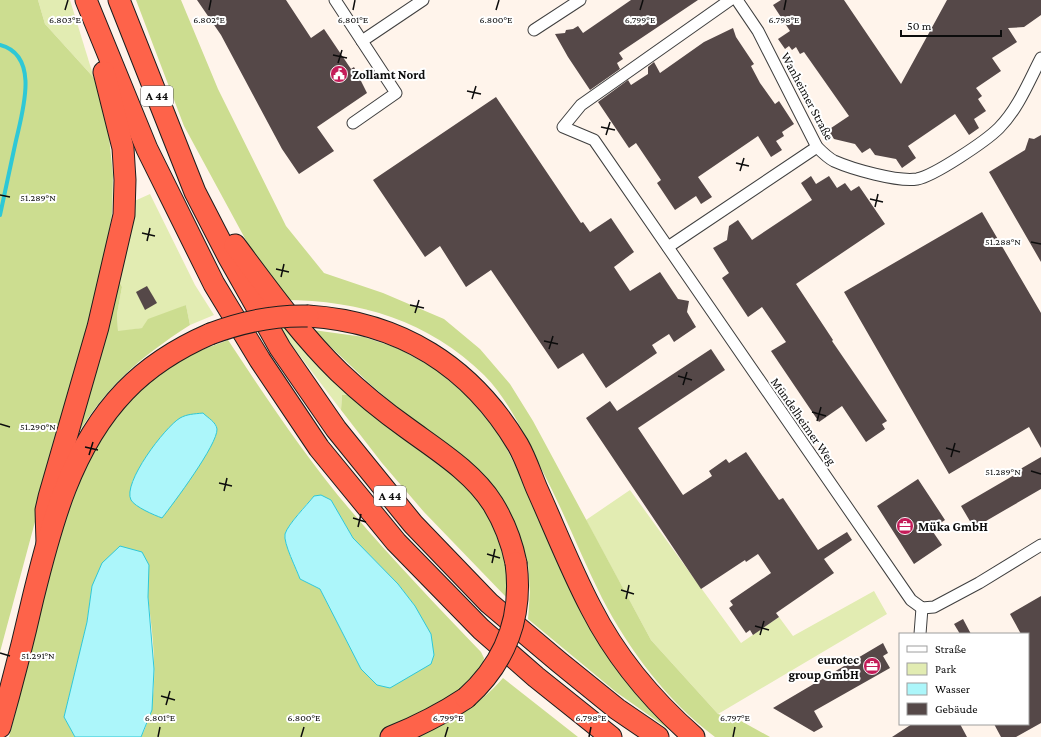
<svg xmlns="http://www.w3.org/2000/svg" width="1041" height="737" font-family="'Crimson Pro',serif">
<style>
.green{fill:#e2ecb2}
.forest{fill:#ccdd90;fill-rule:evenodd}
.water{fill:#acf6fa;stroke:#2ec8d6}
.lines{fill:none;stroke-linecap:round;stroke-linejoin:round}
.stream{stroke:#2ec8d6;stroke-width:4}
.building{fill:#554848}
.minor-casing{stroke:#3f3f3f;stroke-width:13}
.motorway-casing{stroke:#1d1d1d;stroke-width:23}
.minor{stroke:#fff;stroke-width:11}
.motorway{stroke:#fe634a;stroke-width:21}
.motorway-bridge-casing{stroke:#1d1d1d;stroke-width:23;stroke-linecap:butt}
.motorway-bridge{stroke:#fe634a;stroke-width:21}
.ticks{fill:none;stroke:#0c0c0c;stroke-width:1.5}
.labels{text-anchor:middle;stroke-width:4;stroke-linejoin:round;paint-order:stroke}
.shield{fill:#fff;stroke:#555;stroke-width:1}
.shield-label{font-size:12px;font-weight:bold;fill:#0c0c0c}
.poi-label{font-size:13px;font-weight:bold;fill:#0c0c0c;stroke:#fff;text-anchor:start}
.street-label{font-size:13px;fill:#0c0c0c;stroke:#fff}
.ticks-label{font-size:10px;text-anchor:middle;fill:#0c0c0c;stroke:#fff;stroke-width:4;stroke-linejoin:round;paint-order:stroke}
</style>
<rect width="100%" height="100%" fill="#fff4eb"/>
<g class="green">
<path d="M38 0H70L94 78 45 24Z"/>
<path d="M150 194 195 285 214 315 190 325 186 305 142 328 118 332 117 314 122 287 117 277 130 203Z"/>
<path d="M278 327H289L354 395H342L341 410Z"/>
<path d="M630 490 741 643 779 617 793 636 874 591 887 614 718 714 651 640 586 520Z"/>
</g>
<g class="forest">
<path d="M0 0H38L45 24 94 78 103 109 109 137 113 175 112 214 100 280 0 652Z"/>
<path d="M136 0H181L218 89 286 226 324 273 383 293 444 319 480 349 510 384 533 421 651 640 718 714 741 721 770 737H715C667 701 629 650 602 598 581 556 564 512 542 470 527 439 509 400 484 375 429 321 360 300 284 300L261 268 184 126Z"/>
<path d="M117 277 122 287 117 314 118 331 142 328 148 319 186 305 190 325C137 359 103 389 72 444Z"/>
<path d="M313 330 364 337 397 348 434 368 467 396 500 435 543 522 644 699 674 733 616 692 528 619 530 592 528 564 517 535 458 459 370 384Z"/>
<path d="M228 340C267 399 306 458 352 512 393 560 437 606 481 652L484 658 483 664 462 691 398 730 380 737H141C162 700 153 638 148 597L92 586 87 622 64 717 75 737H9C41 626 51 487 131 399 143 386 157 372 172 363 189 354 210 347 228 340ZM203 413 216 425 217 431 200 463 132 482 145 458 163 435ZM314 496 331 500 353 538 398 584 415 606 361 669 320 589 300 579C297 570 283 543 285 534 288 524 306 505 314 496Z"/>
<path d="M342 395H354C400 431 476 479 499 534 507 554 507 576 507 598L424 512 382 463 341 410Z"/>
<path d="M503 678 578 737H415C450 721 478 707 503 678Z"/>
</g>
<g class="water">
<path d="M203 413C208 418 216 422 217 429 218 444 173 504 162 518 154 515 135 507 131 500 122 483 165 427 180 418 187 414 194 414 203 413Z"/>
<path d="M321 495 331 500 353 538 398 584 415 606 431 634 434 655 431 664 390 688 377 685 361 669 320 589 300 579C297 570 283 543 285 534 288 524 307 505 314 496Z"/>
<path d="M120 546 142 552 149 565 148 597 154 669 152 710 141 737H75L64 717 87 622 92 586 102 563Z"/>
</g>
<g class="lines">
<path class="stream" d="M0 45C42 56 21 116 15 145 10 168 5 192 0 215"/>
</g>
<g class="building">
<path d="M197 0H286L311 38 324 29 351 69 354 67 367 93 317 127 334 151 299 174 282 149 221 35Z"/>
<path d="M631 0H698L619 53 623 59 617 63 620 69 590 90 568 57 555 34 565 33 566 30 573 29 578 26 583 33Z"/>
<path d="M781 0H844L901 84 947 0H1041V15L1024 27 1008 28 1017 42 992 58 1001 71 976 88 982 96 978 99 986 111 974 119 979 128 969 135 955 114 908 146 916 158 902 168 896 159 875 155 870 148 862 153 855 144 834 139 828 130 849 116 804 52 800 54 796 47 792 50 789 46 785 49 778 39 790 31 773 5Z"/>
<path d="M733 28 736 37 754 64 751 66 760 83 775 104 779 101 794 124 782 132 784 136 776 141 782 150 771 157 758 136 698 177 712 197 701 204 696 196 675 210 657 183 661 180 636 143 629 148 598 102 628 80 631 85 648 74V67L654 62 660 73 704 42Z"/>
<path d="M496 97 581 223 583 222 590 232 611 218 634 252 614 267 630 291 660 272 678 299 689 301 687 312 696 327 674 342 669 334 652 345 657 353 606 388 583 353 558 369 491 270 466 287 440 246 425 257 373 180Z"/>
<path d="M1041 135V262L989 172 1025 150 1029 138 1034 139Z"/>
<path d="M811 176 816 184 829 176 837 188 845 183 851 191 859 186 885 224 796 284 833 340 832 341 887 421 882 424 885 429 866 442 842 406 819 422 771 351 786 342 762 307 748 317 722 278 729 273 713 248 727 240 729 226 738 220 752 240 812 200 801 183Z"/>
<path d="M982 212 1041 313V448L1029 427 949 474 844 292Z"/>
<path d="M147 286 157 303 145 310 136 292Z"/>
<path d="M711 349 725 370 638 428 683 495 712 476 709 471 726 459 729 463 746 452 779 500 783 498 818 550 847 532 852 540 824 559 834 573 776 613 779 617 753 635 750 630 746 633 729 608 733 605 730 601 771 573 758 554 746 562 745 560 701 589 586 418 610 401 617 411Z"/>
<path d="M1041 457V489L974 528 961 506 1016 474 1015 472Z"/>
<path d="M918 479 945 520 931 529 942 545 914 564 877 506Z"/>
<path d="M1041 596V723L1016 737H1001L994 724H1028V634H1021L1010 614Z"/>
<path d="M963 619 971 634H960L954 624Z"/>
<path d="M883 643 888 653 883 656 890 668 814 711 823 727 814 732 773 708Z"/>
<path d="M912 724H960L967 737H892Z"/>
</g>
<g class="lines">
<g class="minor-casing">
<g id="minor">
<path d="M335 0 396 93 353 123"/>
<path d="M730 0 581 105 563 127 594 140 911 600 922 608 934 607 979 583 1041 545"/>
<path d="M737 0 758 31 817 147C822 152 828 158 834 161 852 169 897 182 917 179 934 176 986 141 999 128 1018 109 1029 81 1041 58"/>
<path d="M534 30 580 0"/>
<path d="M362 41 423 0"/>
<path d="M668 247 817 147"/>
<path d="M920 634 922 608"/>
</g>
</g>
<g class="motorway-casing">
<g id="motorway">
<path d="M86 0 147 149 214 284 260 360 319 448 396 542 481 629 536 677 611 737"/>
<path d="M119 0 195 192 228 256 280 348 336 429 413 524 489 603 559 662 617 709 658 737"/>
<path d="M235 245C268 289 300 334 339 372 360 392 383 411 407 428 437 450 473 472 493 504 504 522 512 543 516 563"/>
<path d="M308 316C400 322 471 366 518 445 526 459 531 475 537 489 555 529 571 570 591 608 616 657 653 701 694 737"/>
<path d="M47 543 46 510 49 497 98 327 124 215 125 180 123 148 104 72"/>
<path d="M0 727C12 685 23 642 33 598 51 525 71 447 125 391 149 366 178 348 210 334"/>
<path d="M391 737C418 726 442 714 466 698"/>
</g>
</g>
<use href="#minor" class="minor"/>
<use href="#motorway" class="motorway"/>
<g class="motorway-bridge-casing">
<g id="motorway-bridge">
<path d="M210 334C242 322 274 315 308 316"/>
<path d="M466 698C506 662 523 616 516 563"/>
</g>
</g>
<use href="#motorway-bridge" class="motorway-bridge"/>
</g>
<path class="ticks" d="M65 10 68 0M209 10 211 0M353 10 355 0M496 10 499 0M640 10 643 0M784 10 786 0M333 55 347 58M338 63 342 50M467 91 481 94M472 99 476 86M601 127 615 130M606 135 610 122M736 163 749 166M740 171 744 158M0 195 10 197M870 199 883 202M875 207 878 194M142 233 155 236M147 241 150 228M1031 242 1041 244M276 269 289 272M281 277 284 264M410 305 424 308M415 313 419 300M544 341 558 344M549 349 553 336M678 376 692 380M683 385 687 372M812 412 826 416M817 421 821 407M0 424 10 427M85 447 98 450M946 448 960 452M89 455 93 442M951 457 955 443M1031 471 1041 474M219 483 232 486M224 491 227 478M353 518 366 522M358 527 361 514M487 554 500 558M492 563 495 549M621 590 634 594M626 599 629 585M755 626 769 630M760 635 764 621M0 653 10 656M161 696 175 700M166 705 170 691M158 737 160 727M301 737 304 727M445 737 448 727M589 737 591 727M733 737 735 727"/>
<defs>
<g id="civic-disc" transform="scale(0.9)"><circle r="9.5" fill="#c41c59" stroke="#fff"/><path d="M-.6-6.5H3V-4.5H.6V-3L4-1V1h2V6H-6V1h2V-1L-.6-3ZM-1.2 2.5V6h2.4V2.5Z" fill="#fff"/></g>
<g id="office-disc" transform="scale(0.9)"><circle r="9.5" fill="#c41c59" stroke="#fff"/><path d="M-6-3h4V-5.5h4V-3h4V5H-6ZM-1-4.5V-3h2v-1.5ZM-6 0V1H6V0Z" fill="#fff"/></g>
</defs>
<g fill-rule="evenodd">
<use href="#civic-disc" x="339" y="74"/>
<use href="#office-disc" x="905" y="526"/>
<use href="#office-disc" x="872" y="666"/>
</g>
<g class="labels">
<g class="shield">
<rect x="141" y="86" width="32" height="20" rx="3"/>
<rect x="374" y="486" width="32" height="20" rx="3"/>
</g>
<g class="shield-label">
<text x="157" y="100">A 44</text>
<text x="390" y="500">A 44</text>
</g>
<g class="poi-label">
<text x="352" y="79">Zollamt Nord</text>
<text x="918" y="531">Müka GmbH</text>
<text x="859" y="664" text-anchor="end">eurotec<tspan x="859" dy="15">group GmbH</tspan></text>
</g>
<g class="street-label">
<text transform="translate(808 96) rotate(62)" y="5">Wanheimer Straße</text>
<text transform="translate(804 421) rotate(55)" y="5">Mündelheimer Weg</text>
</g>
</g>
<g class="ticks-label">
<text x="65" y="23">6.803°E</text>
<text x="209" y="23">6.802°E</text>
<text x="353" y="23">6.801°E</text>
<text x="496" y="23">6.800°E</text>
<text x="640" y="23">6.799°E</text>
<text x="784" y="23">6.798°E</text>
<text x="38" y="201">51.289°N</text>
<text x="1003" y="245">51.288°N</text>
<text x="38" y="430">51.290°N</text>
<text x="1003" y="475">51.289°N</text>
<text x="38" y="659">51.291°N</text>
<text x="160" y="721">6.801°E</text>
<text x="304" y="721">6.800°E</text>
<text x="448" y="721">6.799°E</text>
<text x="591" y="721">6.798°E</text>
<text x="735" y="721">6.797°E</text>
</g>
<rect x="899" y="633" width="130" height="92" fill="#ffffff" stroke="#9e9e9e"/>
<rect x="907" y="646" width="20" height="6" fill="#ffffff" stroke="#9e9e9e"/>
<text x="935" y="653" font-size="12" fill="#0c0c0c">Straße</text>
<rect x="907" y="663" width="20" height="12" fill="#e2ecb2" stroke="#9e9e9e"/>
<text x="935" y="673" font-size="12" fill="#0c0c0c">Park</text>
<rect x="907" y="683" width="20" height="12" fill="#acf6fa" stroke="#9e9e9e"/>
<text x="935" y="693" font-size="12" fill="#0c0c0c">Wasser</text>
<rect x="907" y="703" width="20" height="12" fill="#554848" stroke="#9e9e9e"/>
<text x="935" y="713" font-size="12" fill="#0c0c0c">Gebäude</text>
<path d="M901 30v6h100v-6" fill="none" stroke="#0c0c0c" stroke-width="2"/>
<text x="907" y="30" font-size="12" fill="#0c0c0c" stroke="#ffffff" stroke-width="3" paint-order="stroke">50 m</text>
</svg>
